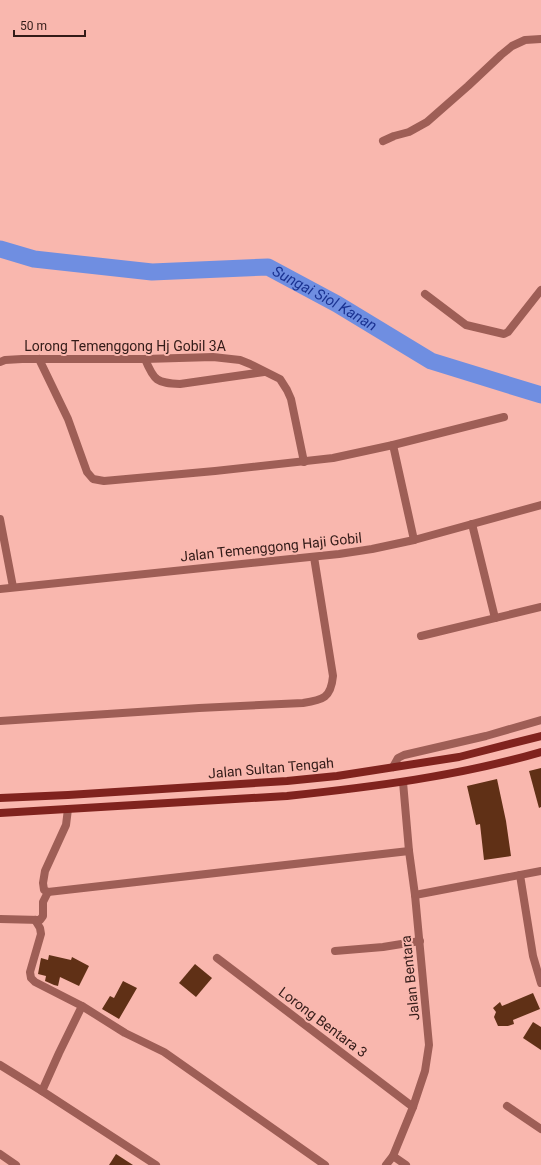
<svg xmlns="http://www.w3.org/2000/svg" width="541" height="1165" font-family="Roboto,sans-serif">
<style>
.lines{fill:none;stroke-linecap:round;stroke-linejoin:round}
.river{stroke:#6f8ee1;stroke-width:17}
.building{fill:#603016}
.street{stroke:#9e5e56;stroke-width:8}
.secondary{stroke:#80231e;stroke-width:8}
.labels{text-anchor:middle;stroke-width:4;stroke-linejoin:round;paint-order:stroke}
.street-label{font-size:14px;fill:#331b18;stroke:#f9b7ae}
.water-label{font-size:15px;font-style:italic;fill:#1b3392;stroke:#f9b7ae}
</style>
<rect width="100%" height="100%" fill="#f9b7ae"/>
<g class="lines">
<path class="river" id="s1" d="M0 249 34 259 152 272 268 267 337 304 431 361 541 395"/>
</g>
<g class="building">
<path d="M541 768V807L539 808 529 771Z"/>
<path d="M497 779 506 821 511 856 484 860 480 824 476 825 467 786Z"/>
<path d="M49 955 71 960 72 957 89 966 79 986 60 977 58 986 54 985 45 981 46 976 38 974 41 958 48 960Z"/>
<path d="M195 964 212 978 196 997 179 983Z"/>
<path d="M123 981 137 988 119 1019 102 1009 110 996 114 998Z"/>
<path d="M533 993 540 1009 513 1020 514 1024 508 1026H498L494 1017 496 1012 493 1008 500 1002 502 1006Z"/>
<path d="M533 1022 541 1027V1050L523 1038Z"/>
<path d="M116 1154 133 1165H109Z"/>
</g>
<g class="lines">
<g class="street">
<path d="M383 141 394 136 409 132 427 122 468 86 501 55 512 46 525 40 541 39"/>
<path d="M425 294 466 325 504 334 508 332 541 290"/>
<path d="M39 359 68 419 87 472 93 479 104 481 215 471 333 458 393 445 504 417"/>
<path d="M145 359C154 381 157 383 180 384L264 372"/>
<path d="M0 362 5 360 22 359H145L213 357 240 360 250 364 280 379 287 390 291 399 304 462"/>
<path d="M393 445 414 540"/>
<path d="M0 519 13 587"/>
<path d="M472 524 495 618"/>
<path d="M0 589 339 554 372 549 414 540 541 505"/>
<path d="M421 636 541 607"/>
<path d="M0 721 199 708 303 703C323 700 331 698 333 676L314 557"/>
<path d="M393 767 398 758 404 755 486 736 541 720"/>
<path d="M68 809 66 825 45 871 43 883 44 890 48 892 409 851"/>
<path d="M520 875 533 956 541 983"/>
<path d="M415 895 541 871"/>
<path d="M0 919 40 920 43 916V902L48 892"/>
<path d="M35 920 40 928 41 934 30 972 31 978 35 982 82 1006 125 1033 164 1052 325 1165"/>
<path d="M335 951 383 947 420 941"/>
<path d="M217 958 413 1107"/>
<path d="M0 1065 42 1091 156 1165"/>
<path d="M42 1091 59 1053 82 1006"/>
<path d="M507 1106 541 1129"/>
<path d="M0 1154 16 1165"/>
<path d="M393 1156 406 1165"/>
<path d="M386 1165 393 1156 413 1107 425 1071 429 1045 415 895 409 851 403 782"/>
</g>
<g class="secondary">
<path d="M0 798 68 795 287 781 337 776 459 757 541 736"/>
<path d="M0 813 287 796C372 787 459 776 541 752"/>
</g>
</g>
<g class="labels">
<g class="street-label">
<text x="125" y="351">Lorong Temenggong Hj Gobil 3A</text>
<text transform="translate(271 547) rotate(-6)" y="5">Jalan Temenggong Haji Gobil</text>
<text transform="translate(271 768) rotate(-5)" y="5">Jalan Sultan Tengah</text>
<text transform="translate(410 978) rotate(-96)" y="5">Jalan Bentara</text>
<text transform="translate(323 1022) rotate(37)" y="5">Lorong Bentara 3</text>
</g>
<g class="water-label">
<text dy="5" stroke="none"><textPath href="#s1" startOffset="335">Sungai Siol Kanan</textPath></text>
</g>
</g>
<path d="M14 30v6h71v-6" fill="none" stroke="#331b18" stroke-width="2"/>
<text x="20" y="30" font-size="12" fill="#331b18" stroke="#f9b7ae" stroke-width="3" paint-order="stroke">50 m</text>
</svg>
